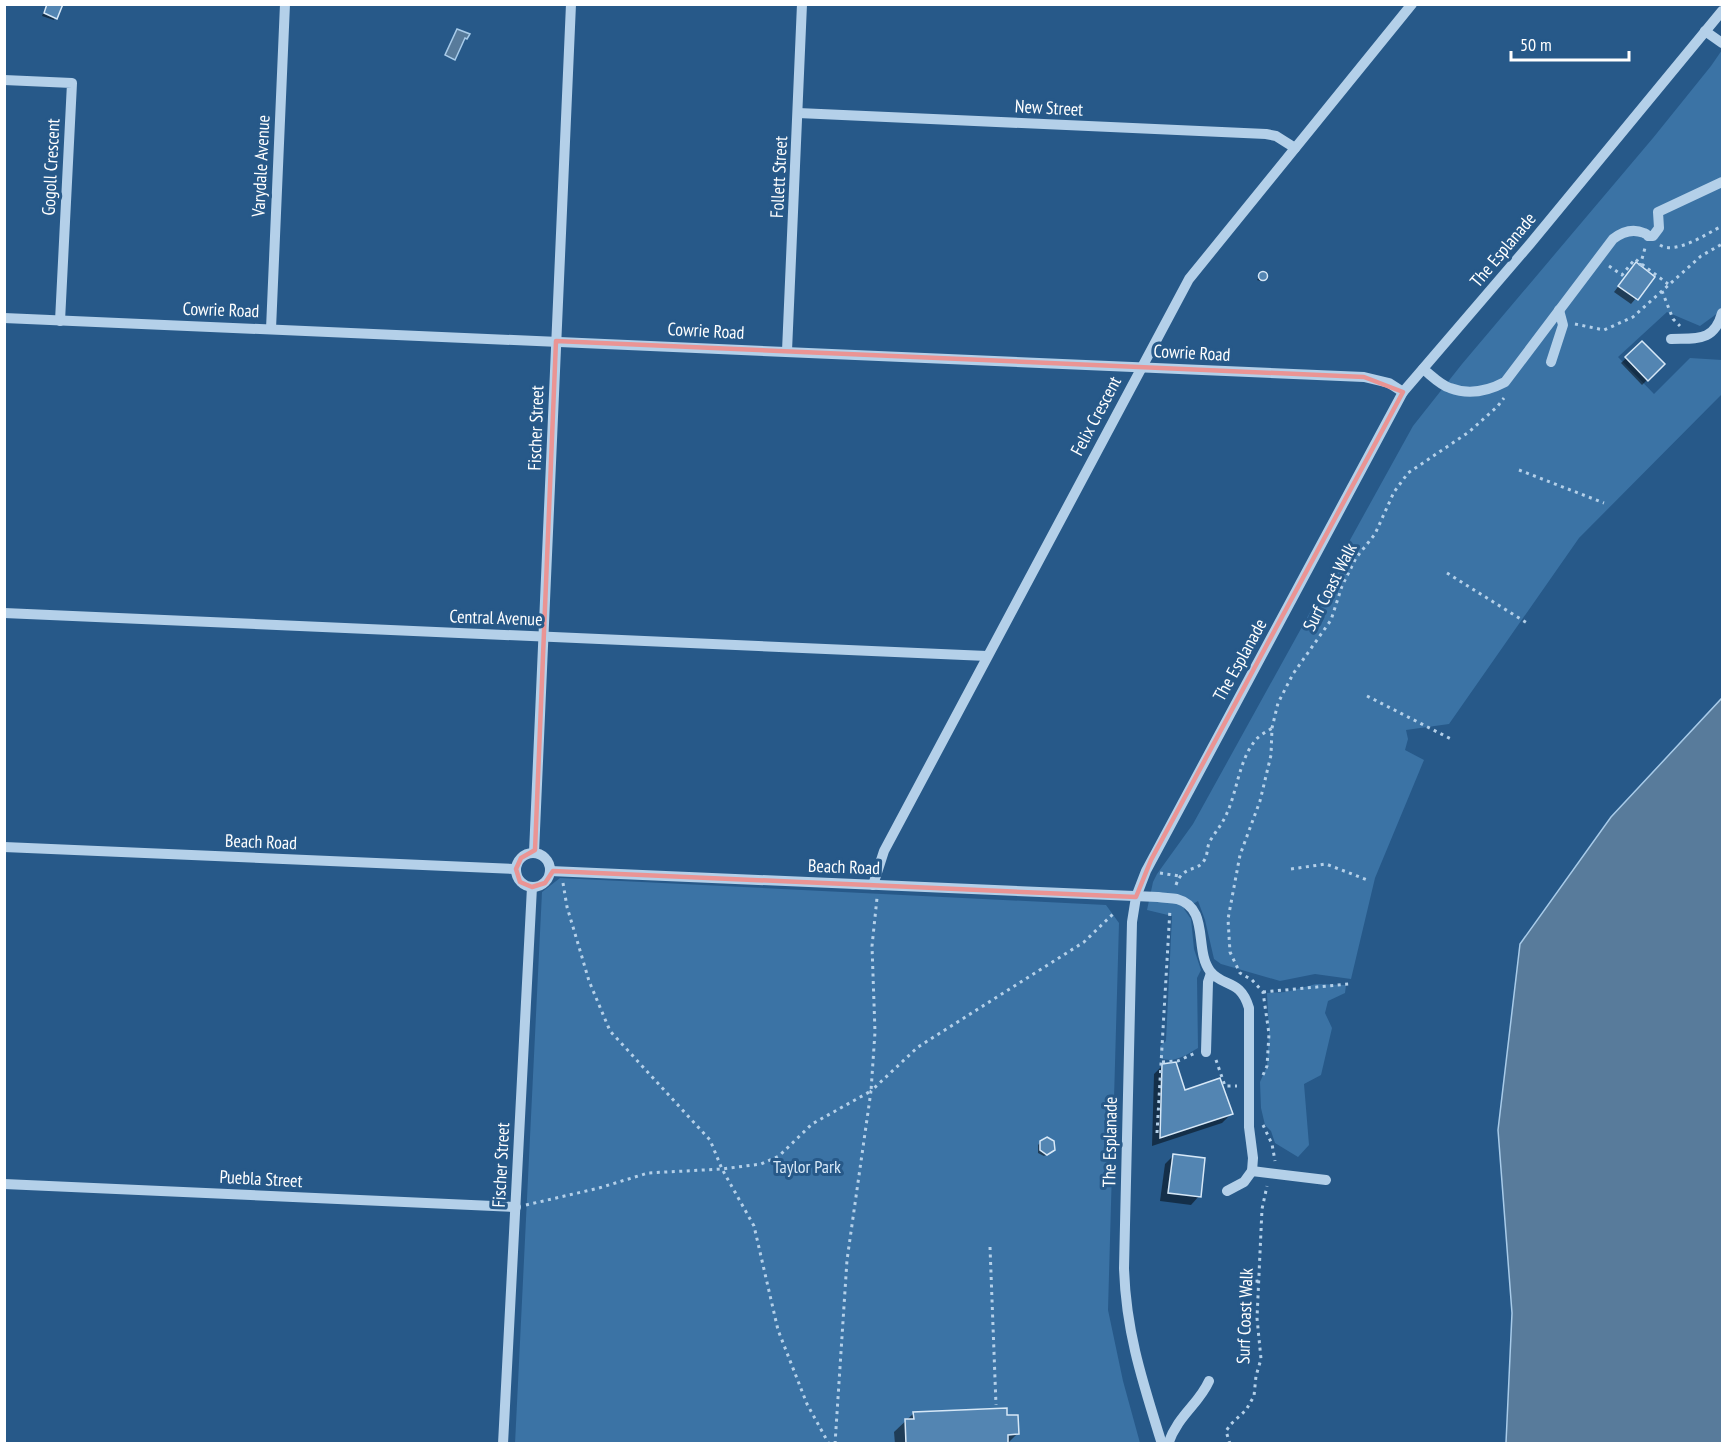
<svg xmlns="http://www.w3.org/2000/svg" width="1727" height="1448" font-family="'PT Sans Narrow',sans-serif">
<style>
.green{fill:#3b73a5}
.water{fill:#587b9b;stroke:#a8cbe9;stroke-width:1.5}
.shadow{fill:#0007}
.building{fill:#5385b2;stroke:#d7e8f7;stroke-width:1.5}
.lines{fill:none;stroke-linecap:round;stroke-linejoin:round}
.path{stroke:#b4d0e9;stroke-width:3;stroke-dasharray:3 4.5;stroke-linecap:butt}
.minor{stroke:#b4d0e9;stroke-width:10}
.marked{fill:none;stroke:#ea9494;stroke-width:4.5;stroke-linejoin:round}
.labels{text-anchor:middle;stroke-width:6;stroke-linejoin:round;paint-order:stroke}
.street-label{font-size:18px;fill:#fff;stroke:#275989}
.park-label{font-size:18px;fill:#d7e8f7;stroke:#275989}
</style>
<rect width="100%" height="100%" fill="#275989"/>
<g class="green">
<path d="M1722 50V310L1700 326 1667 312 1618 357 1654 394 1690 358 1722 360V394L1579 538 1449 724 1406 730 1408 739 1405 750 1424 760 1375 878 1351 979 1315 974 1280 981 1221 964 1214 959 1205 920 1198 901 1184 909 1191 919 1194 949 1201 970 1197 978 1198 1048C1186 1055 1174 1064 1160 1058V1046L1166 1041 1172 916 1147 910 1153 882 1157 874 1193 824 1413 426 1462 364 1653 138 1711 66Z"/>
<path d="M560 878 1106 905 1119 923 1108 1310 1123 1381 1140 1443 515 1444 542 892Z"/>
<path d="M1316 984 1346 985 1345 993 1328 1001 1325 1013 1332 1028 1321 1075 1304 1084 1309 1145 1298 1157 1275 1143 1271 1131 1265 1125 1261 1108 1260 1082 1267 1066 1269 1034 1267 993 1286 992Z"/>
</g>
<g class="water">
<path d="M457 29 470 34 467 39 465 38 455 60 445 55Z"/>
<path d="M1722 698V1443H1506L1512 1313 1498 1130 1520 944 1611 817Z"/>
</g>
<g class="shadow">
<path d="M47 4H61L54 20 42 16Z"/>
<path d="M1631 270 1653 278 1631 304 1614 292Z"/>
<path d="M1262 273 1265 275 1260 281 1257 280Z"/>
<path d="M1642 343 1663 364 1642 385 1621 363Z"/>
<path d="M1163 1065 1185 1092 1231 1114 1222 1123 1152 1146 1154 1074Z"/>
<path d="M1041 1142 1051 1152 1044 1156 1038 1153V1145Z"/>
<path d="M1173 1156 1199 1196 1191 1205 1160 1201 1165 1164Z"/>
<path d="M914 1413 1006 1417 1017 1434 1007 1444H895L894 1432Z"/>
</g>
<g class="building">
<path d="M47 4H63L57 19 44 13Z"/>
<path d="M1636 262 1655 277 1638 300 1618 286Z"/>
<circle cx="1263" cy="276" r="4.5"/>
<path d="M1642 341 1665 364 1648 381 1625 357Z"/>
<path d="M1176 1062 1185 1090 1220 1078 1233 1114 1160 1138 1162 1064Z"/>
<path d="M1047 1137 1054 1141 1055 1150 1047 1155 1040 1150V1141Z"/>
<path d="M1173 1154 1205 1158 1201 1197 1168 1193Z"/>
<path d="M1007 1408V1415H1018L1019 1434 1008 1435V1444H906L905 1419H914L913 1412Z"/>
</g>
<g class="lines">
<g class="path">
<path d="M1660 245C1676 255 1706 234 1722 226"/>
<path d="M1609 266 1622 275 1635 259 1668 284"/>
<path d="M1640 266 1645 248"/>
<path d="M1662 291 1673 319 1680 326"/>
<path d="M1575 324 1604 330 1633 317 1701 256 1722 244"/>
<path d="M1519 470 1604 503"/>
<path d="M1447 573 1527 623"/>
<path d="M1367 696 1451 739"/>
<path d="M1291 869 1326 864 1370 881"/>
<path d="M1160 873 1179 876"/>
<path d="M563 883 567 907 579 947 589 981 610 1031 710 1140 722 1169 754 1226 778 1330 807 1404 829 1444"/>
<path d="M1176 885C1183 864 1198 873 1205 859 1208 853 1207 846 1210 841 1216 831 1223 823 1227 813 1237 791 1239 762 1254 742 1258 736 1266 732 1272 728"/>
<path d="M1263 992 1349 984"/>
<path d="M1216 1060 1225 1086H1237"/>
<path d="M1162 1062 1178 1061 1195 1053"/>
<path d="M1263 1075 1267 1066 1269 1034 1263 992 1252 980 1240 973 1230 952 1228 919 1240 855 1260 801 1266 776 1271 755 1272 728 1278 703 1293 674 1331 620 1342 586 1356 558 1375 534 1394 492 1408 473 1469 432 1497 407 1504 398"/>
<path d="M1263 1125 1272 1144 1275 1161"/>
<path d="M1157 1133 1170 909"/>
<path d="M526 1205 599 1188 648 1173 722 1169 761 1164 779 1156 812 1124 871 1091 875 1032 872 946 877 898"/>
<path d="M990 1247 996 1405"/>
<path d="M1248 1282 1259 1281"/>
<path d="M835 1444 847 1260 871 1091 918 1047 1084 942 1113 914"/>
<path d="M1230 1444 1226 1431 1231 1424 1246 1410 1254 1396 1256 1376 1261 1359 1257 1318 1262 1209 1267 1186"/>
</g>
<g class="minor">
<path d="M1705 31 1722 43"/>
<path d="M4 80 72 83 60 321"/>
<path d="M798 113 1266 134 1276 136 1295 148"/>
<path d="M4 318 1364 377 1389 383 1403 392"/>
<path d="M271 329 285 4"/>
<path d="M1671 339C1697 338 1714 342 1722 313"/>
<path d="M787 351 802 4"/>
<path d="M1551 362 1563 325 1559 310"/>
<path d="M1423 369C1431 375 1440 385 1450 388 1468 395 1488 391 1505 382L1613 239C1622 232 1632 228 1644 233 1652 237 1644 236 1653 236L1659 228 1658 212 1722 182"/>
<path d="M4 613 987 656"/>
<path d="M4 847 516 869"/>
<path d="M534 853 571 4"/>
<circle cx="533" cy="870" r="17"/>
<path d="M550 871 1158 897C1164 898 1171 898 1177 899 1210 908 1194 950 1210 971 1223 988 1240 978 1249 1008V1127L1253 1158 1252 1171 1244 1182 1227 1191"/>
<path d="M873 885 884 851 1189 279 1412 4"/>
<path d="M1206 1052 1208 982 1211 973"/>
<path d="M1252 1171 1326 1180"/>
<path d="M4 1184 516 1207"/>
<path d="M503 1444 532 887"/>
<path d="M1162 1444C1143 1383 1126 1333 1124 1268L1132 922 1136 897 1146 871 1403 392 1530 244 1722 11"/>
<path d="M1168 1444C1178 1415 1199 1404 1209 1381"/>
</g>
</g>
<path class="marked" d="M556 341 1364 377 1403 392 1151 860 1136 897 553 871 545 883 532 887 520 882 516 869 521 858 535 850Z"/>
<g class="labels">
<g class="street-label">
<text transform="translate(1049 108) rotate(3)" y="6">New Street</text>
<text transform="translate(261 166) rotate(-87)" y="6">Varydale Avenue</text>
<text transform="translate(51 167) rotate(-87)" y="6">Gogoll Crescent</text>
<text transform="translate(779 177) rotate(-87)" y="6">Follett Street</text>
<text transform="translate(1503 250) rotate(-50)" y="6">The Esplanade</text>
<text transform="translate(221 310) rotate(2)" y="6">Cowrie Road</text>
<text transform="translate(706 331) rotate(3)" y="6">Cowrie Road</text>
<text transform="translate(1192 353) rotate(3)" y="6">Cowrie Road</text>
<text transform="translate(1096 416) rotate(-62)" y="6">Felix Crescent</text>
<text transform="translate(536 428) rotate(-88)" y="6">Fischer Street</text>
<text transform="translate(1330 587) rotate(-63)" y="6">Surf Coast Walk</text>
<text transform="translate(496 618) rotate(2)" y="6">Central Avenue</text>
<text transform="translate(1240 660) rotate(-61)" y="6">The Esplanade</text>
<text transform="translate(261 842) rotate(2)" y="6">Beach Road</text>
<text transform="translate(844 867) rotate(2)" y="6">Beach Road</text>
<text transform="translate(1110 1142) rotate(-89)" y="6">The Esplanade</text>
<text transform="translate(501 1165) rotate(-87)" y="6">Fischer Street</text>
<text transform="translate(261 1179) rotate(3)" y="6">Puebla Street</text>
<text transform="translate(1245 1316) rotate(-88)" y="6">Surf Coast Walk</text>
</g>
<g class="park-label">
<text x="807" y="1173">Taylor Park</text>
</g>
</g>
<rect width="1727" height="1448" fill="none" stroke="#ffffff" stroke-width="12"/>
<path d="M1511 51v9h118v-9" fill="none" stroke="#ffffff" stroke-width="3"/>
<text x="1520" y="51" font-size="18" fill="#ffffff" stroke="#275989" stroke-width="4.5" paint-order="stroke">50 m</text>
</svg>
